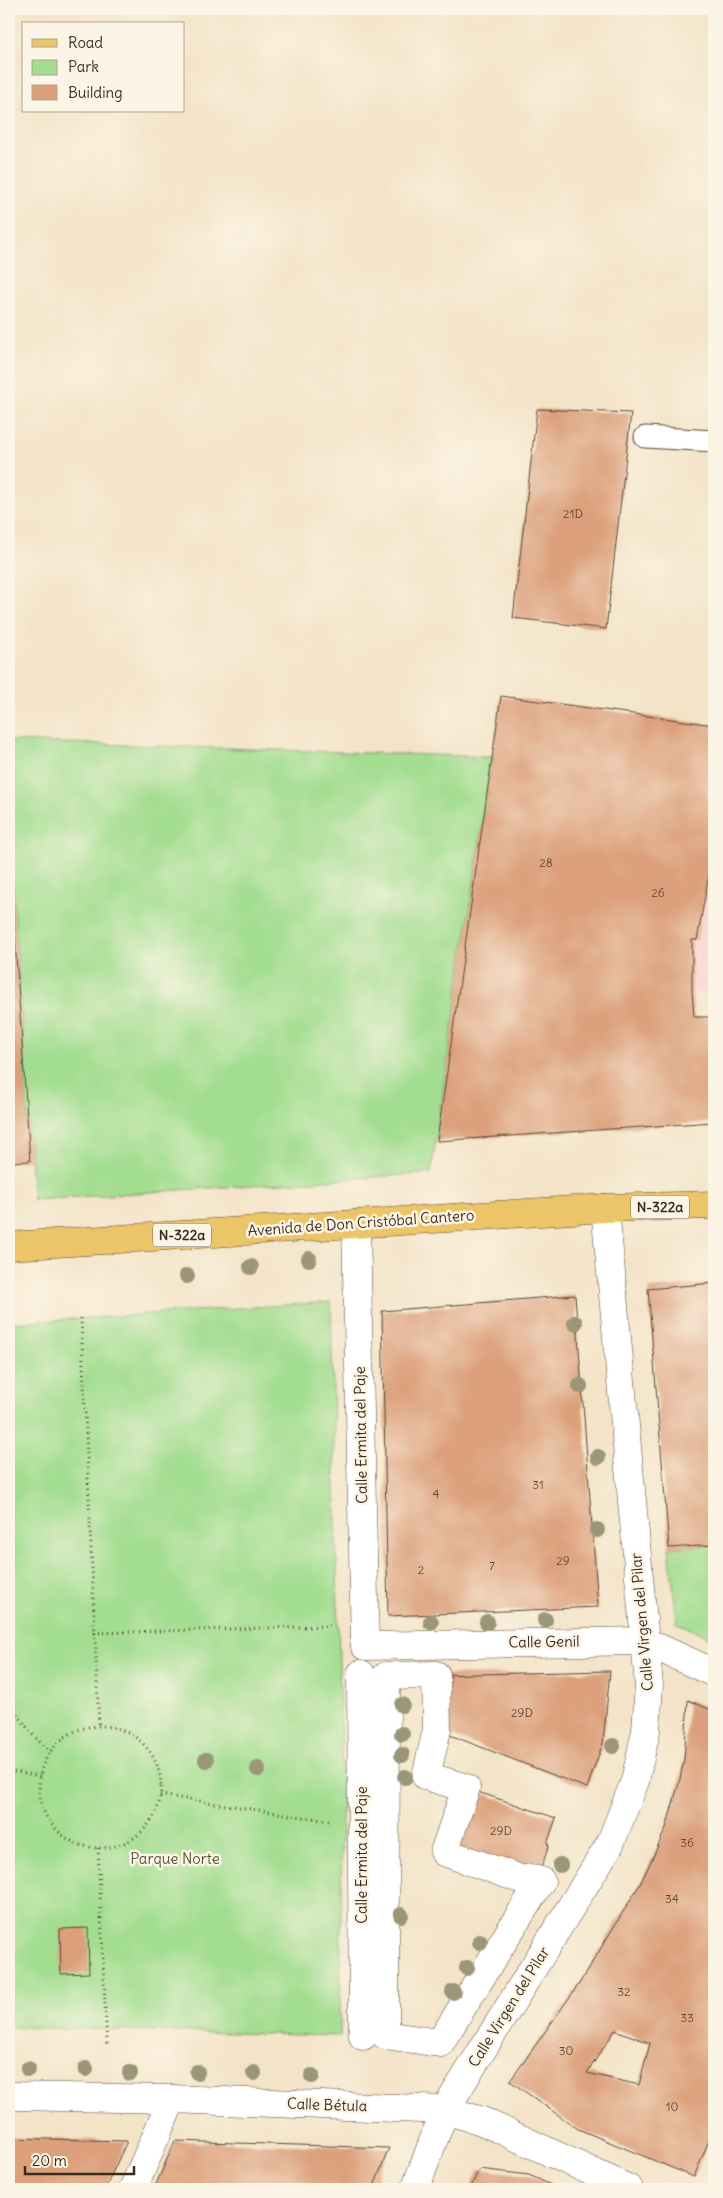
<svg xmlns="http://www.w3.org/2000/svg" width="723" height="2198" font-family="Delius,sans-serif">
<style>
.built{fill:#f7d0cd}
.green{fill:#a2dd90;stroke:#6e8457}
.building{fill:#dca07b;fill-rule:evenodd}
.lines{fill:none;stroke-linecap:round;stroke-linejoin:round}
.service-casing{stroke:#574637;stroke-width:23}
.pedestrian-casing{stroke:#574637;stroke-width:29}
.minor-casing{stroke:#574637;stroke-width:29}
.primary-casing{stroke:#574637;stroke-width:29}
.path{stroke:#574637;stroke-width:3;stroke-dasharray:1 4;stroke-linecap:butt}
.service{stroke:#fff;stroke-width:21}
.pedestrian{stroke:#fff;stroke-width:28}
.minor{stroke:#fff;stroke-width:28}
.primary{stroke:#edc569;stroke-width:28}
.tree{fill:#9c9679}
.labels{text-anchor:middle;stroke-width:5;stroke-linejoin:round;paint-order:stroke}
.number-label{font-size:12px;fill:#634835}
.shield{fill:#fcf5e5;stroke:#75675a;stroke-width:1}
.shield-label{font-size:14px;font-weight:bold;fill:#3b2a1e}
.street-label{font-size:15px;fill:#3b2a1e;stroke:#fcf5e5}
.park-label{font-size:15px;fill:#55573a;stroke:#fcf5e5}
</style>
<rect width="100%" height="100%" fill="#fcf5e5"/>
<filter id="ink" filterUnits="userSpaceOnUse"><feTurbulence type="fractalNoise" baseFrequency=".02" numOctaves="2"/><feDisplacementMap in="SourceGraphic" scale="10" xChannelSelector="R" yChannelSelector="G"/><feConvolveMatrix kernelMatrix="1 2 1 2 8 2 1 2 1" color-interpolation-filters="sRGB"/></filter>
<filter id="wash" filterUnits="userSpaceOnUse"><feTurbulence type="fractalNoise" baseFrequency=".0096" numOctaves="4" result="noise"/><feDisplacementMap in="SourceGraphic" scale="20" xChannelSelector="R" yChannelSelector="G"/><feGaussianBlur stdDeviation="1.12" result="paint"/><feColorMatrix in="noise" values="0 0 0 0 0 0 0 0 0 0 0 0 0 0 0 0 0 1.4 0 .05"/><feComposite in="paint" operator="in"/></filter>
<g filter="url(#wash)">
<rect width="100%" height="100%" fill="#f3e3c7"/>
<path class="built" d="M714 847V992L692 991V940H697Z"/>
<g class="green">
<path d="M9 741 492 757 431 1173 33 1200 9 829Z"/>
<path d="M331 1302 342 1794 340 2036 9 2027V1323Z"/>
<path d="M714 1545V1639L677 1623 669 1548Z"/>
</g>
<g id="blocks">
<g class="building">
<path d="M537 409 631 413 606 629 513 618Z"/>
<path d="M501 696 714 725V847L697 940H692V991L694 1017H714V1122L437 1141Z"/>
<path d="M9 852 30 1161 9 1162Z"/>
<path d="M714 1283V1545L669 1548 648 1289Z"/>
<path d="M575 1295 598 1607 388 1616 382 1311Z"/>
<path d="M610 1671 603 1743 587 1788 437 1730 436 1675Z"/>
<path d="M688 1700 714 1711V2128L694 2177 578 2129 510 2081 579 1984 640 1884 652 1859 666 1828 679 1783 684 1760ZM615 2030 650 2043 639 2085 587 2073Z"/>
<path d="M466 1788 556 1818 547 1844 549 1845 537 1880 444 1852Z"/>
<path d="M88 1928 89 1973 61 1974 60 1929Z"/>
<path d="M9 2138 127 2141 105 2189H9Z"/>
<path d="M175 2141 389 2148 373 2189H154Z"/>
<path d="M479 2169 529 2175 560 2189H470Z"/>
</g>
</g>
</g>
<g filter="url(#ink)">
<use href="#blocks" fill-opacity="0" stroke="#574637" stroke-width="1"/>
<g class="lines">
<g class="service-casing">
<path id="service" d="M645 437 714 441"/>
</g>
<g class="pedestrian-casing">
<g id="pedestrian">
<path d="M361 1674 363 2036"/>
<path d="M436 1675 437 1730 426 1776 466 1788 444 1852 529 1882 530 1878 541 1881 440 2043 385 2035 386 1676Z"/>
</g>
</g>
<g class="minor-casing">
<g id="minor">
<path d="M356 1224 365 1646 644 1641 714 1673"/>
<path d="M9 2096 172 2099 445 2110 482 2121 629 2189"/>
<path d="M133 2189 172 2099"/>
<path d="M415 2189 445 2110 610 1844 635 1781 646 1731 649 1685 605 1208"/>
</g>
</g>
<g class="primary-casing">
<path id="primary" d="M9 1246 605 1208 714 1205"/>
</g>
<g class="path">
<path d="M81 1318 99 1726"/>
<path d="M94 1633 331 1626"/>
<path d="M9 1702 31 1733 50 1752"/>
<circle cx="100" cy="1787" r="61"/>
<path d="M9 1771 40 1776"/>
<path d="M160 1795 330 1821"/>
<path d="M98 1848 107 2046"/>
</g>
<use href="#service" class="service"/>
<use href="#pedestrian" class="pedestrian"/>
<use href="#minor" class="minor"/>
<use href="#primary" class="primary"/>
</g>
<g class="tree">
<circle cx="309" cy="1259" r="8"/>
<circle cx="251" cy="1267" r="8"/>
<circle cx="187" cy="1276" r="8"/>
<circle cx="575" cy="1323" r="8"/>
<circle cx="580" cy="1386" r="8"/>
<circle cx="598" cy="1457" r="8"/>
<circle cx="597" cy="1530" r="8"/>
<circle cx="545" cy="1620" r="8"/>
<circle cx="431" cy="1622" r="8"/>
<circle cx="487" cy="1622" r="8"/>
<circle cx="402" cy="1705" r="8"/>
<circle cx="402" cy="1734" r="8"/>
<circle cx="613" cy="1746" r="8"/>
<circle cx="402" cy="1755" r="8"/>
<circle cx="206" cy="1760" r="8"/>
<circle cx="258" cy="1769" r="8"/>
<circle cx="405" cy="1777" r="8"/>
<circle cx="560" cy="1865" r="8"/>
<circle cx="401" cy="1915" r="8"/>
<circle cx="480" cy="1942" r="8"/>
<circle cx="467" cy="1968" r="8"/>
<circle cx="453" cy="1992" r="8"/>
<circle cx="28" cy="2069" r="8"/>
<circle cx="86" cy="2069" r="8"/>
<circle cx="197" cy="2072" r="8"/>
<circle cx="130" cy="2073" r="8"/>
<circle cx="254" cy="2073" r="8"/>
<circle cx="312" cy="2076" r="8"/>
</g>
</g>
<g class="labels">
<g class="number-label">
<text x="573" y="518">21D</text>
<text x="546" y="867">28</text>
<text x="658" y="897">26</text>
<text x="538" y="1489">31</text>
<text x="436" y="1498">4</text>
<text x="563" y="1565">29</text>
<text x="492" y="1570">7</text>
<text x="421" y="1574">2</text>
<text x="522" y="1717">29D</text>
<text x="501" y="1835">29D</text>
<text x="687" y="1847">36</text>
<text x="672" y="1903">34</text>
<text x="624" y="1996">32</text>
<text x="687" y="2022">33</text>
<text x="566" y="2055">30</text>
<text x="672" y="2111">10</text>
</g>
<g class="shield">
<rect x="631" y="1195.5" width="58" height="23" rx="4"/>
<rect x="153" y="1223.5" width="58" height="23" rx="4"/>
</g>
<g class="shield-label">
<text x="660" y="1212">N-322a</text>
<text x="182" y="1240">N-322a</text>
</g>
<g class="street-label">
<text transform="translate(361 1223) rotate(-4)" y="5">Avenida de Don Cristóbal Cantero</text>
<text transform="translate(361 1435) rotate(-91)" y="5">Calle Ermita del Paje</text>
<text transform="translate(642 1622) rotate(-95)" y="5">Calle Virgen del Pilar</text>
<text transform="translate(544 1642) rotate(-1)" y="5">Calle Genil</text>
<text transform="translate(362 1855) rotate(-90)" y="5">Calle Ermita del Paje</text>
<text transform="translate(509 2007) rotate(-58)" y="5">Calle Virgen del Pilar</text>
<text transform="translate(327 2105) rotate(2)" y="5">Calle Bétula</text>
</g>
<g class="park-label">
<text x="175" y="1864">Parque Norte</text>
</g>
</g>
<rect width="723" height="2198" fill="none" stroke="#fcf5e5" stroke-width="30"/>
<rect x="22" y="22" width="162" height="90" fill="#fcf5e5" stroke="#afa495"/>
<rect x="32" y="39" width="25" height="8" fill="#edc569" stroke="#afa495"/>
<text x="68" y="48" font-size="15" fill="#3b2a1e">Road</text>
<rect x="32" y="60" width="25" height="15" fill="#a2dd90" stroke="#afa495"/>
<text x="68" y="72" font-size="15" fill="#3b2a1e">Park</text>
<rect x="32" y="85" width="25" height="15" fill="#dca07b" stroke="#afa495"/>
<text x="68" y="98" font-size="15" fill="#3b2a1e">Building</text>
<path d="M25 2166v8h109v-8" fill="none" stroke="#3b2a1e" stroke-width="2.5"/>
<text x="32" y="2166" font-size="15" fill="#3b2a1e" stroke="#fcf5e5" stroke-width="4" paint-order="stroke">20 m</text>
</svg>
